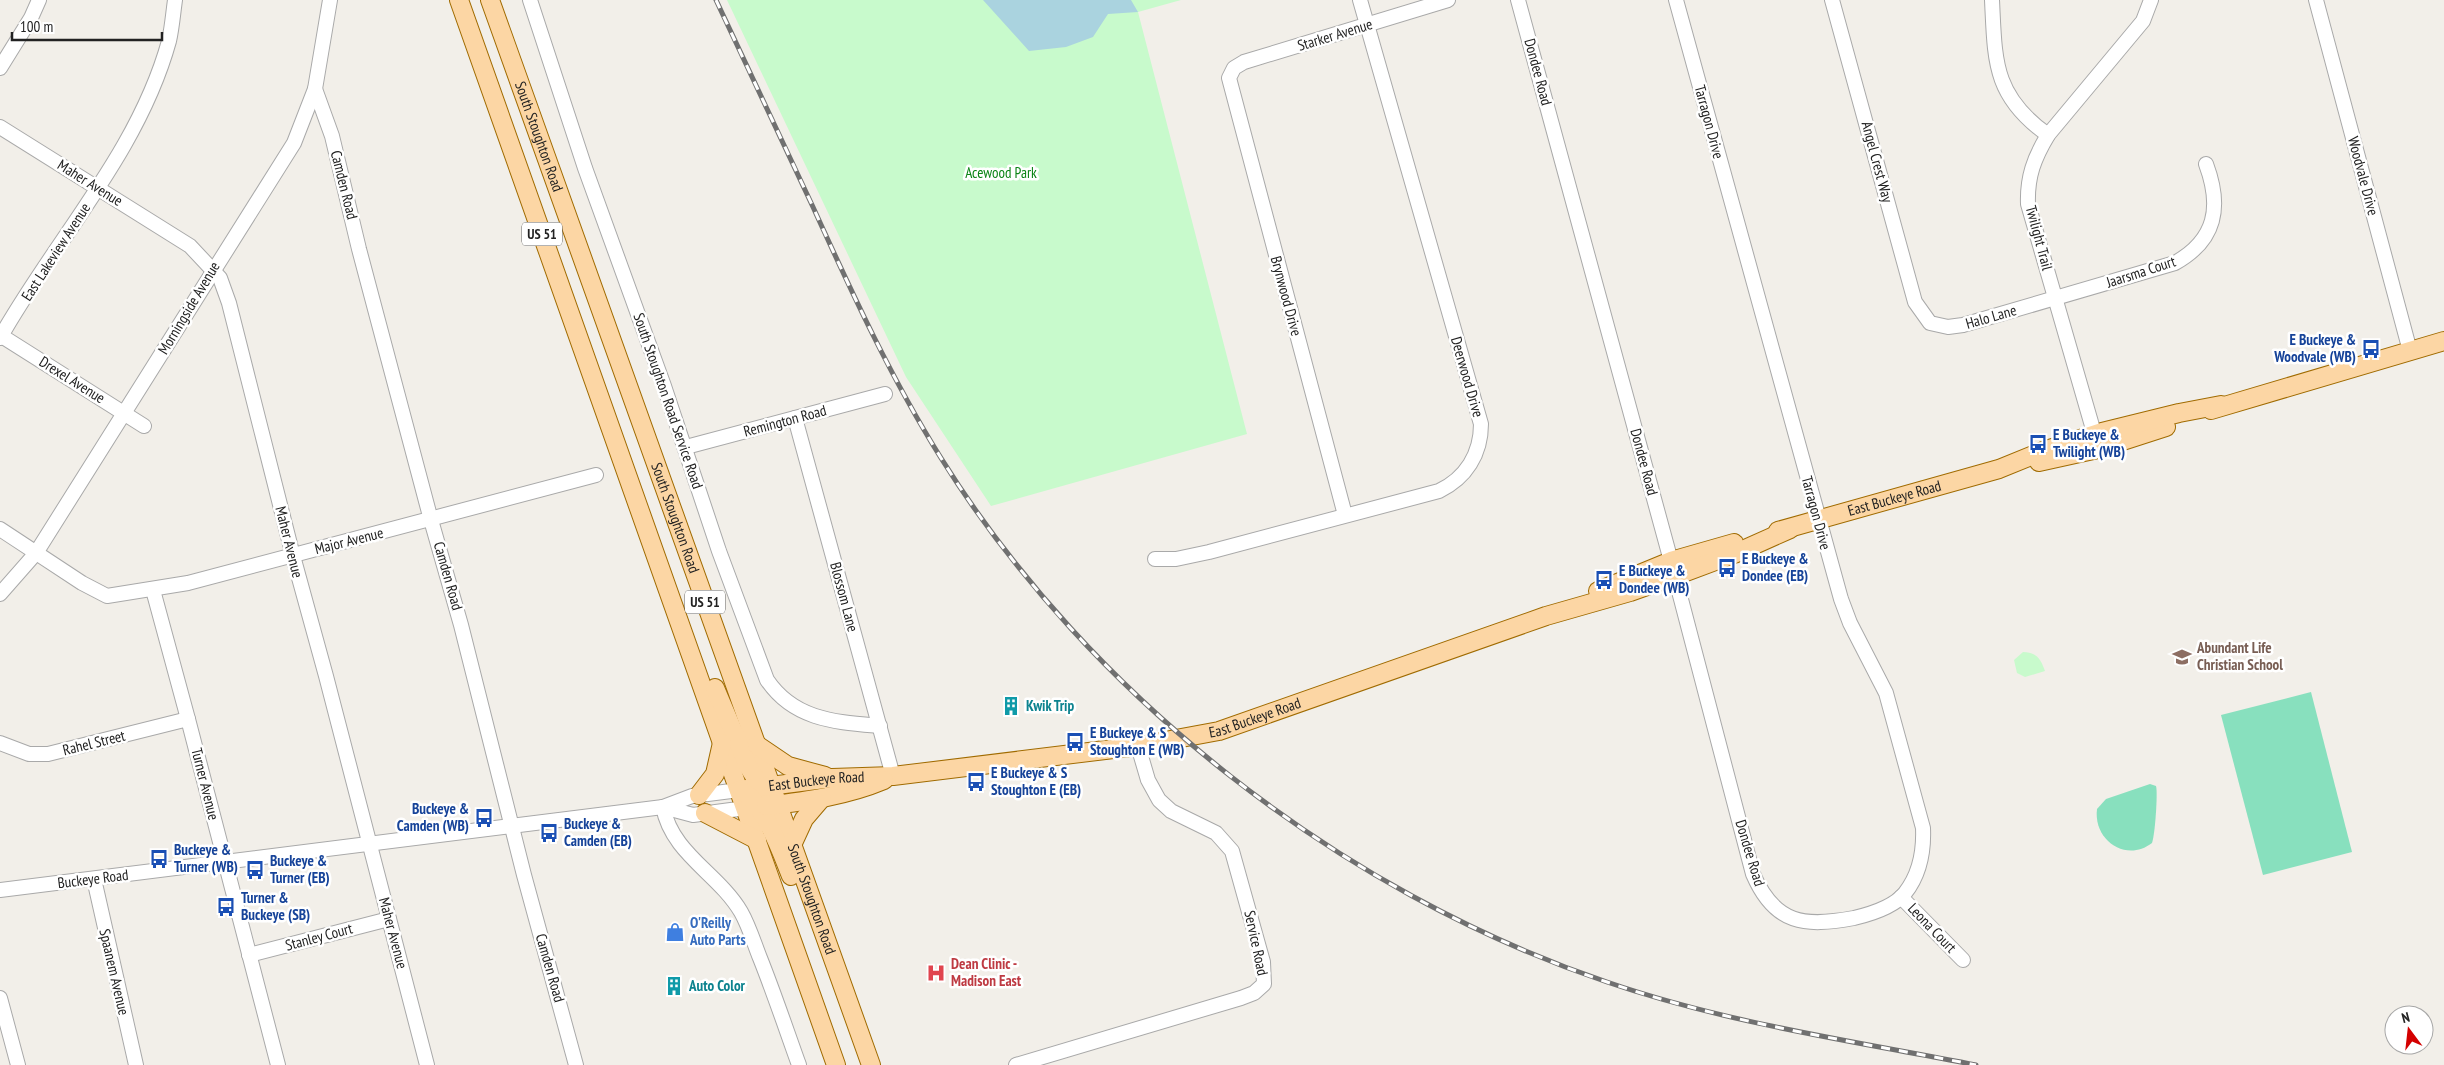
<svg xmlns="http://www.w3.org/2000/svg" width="2444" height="1065" font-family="'PT Sans Narrow',sans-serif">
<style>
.park{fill:#c8facc}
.pitch{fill:#88e0be}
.water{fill:#aad3df}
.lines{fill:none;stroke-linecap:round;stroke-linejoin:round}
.minor-casing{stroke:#a9a9a9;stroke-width:16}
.major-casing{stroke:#a06b00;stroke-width:20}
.minor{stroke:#fff;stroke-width:14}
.major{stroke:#fcd6a4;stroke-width:18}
.rail-casing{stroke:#707070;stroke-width:5}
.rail{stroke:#fff;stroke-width:3;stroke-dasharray:9;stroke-linecap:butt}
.labels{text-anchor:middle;stroke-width:5;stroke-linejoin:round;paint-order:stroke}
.shield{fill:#fff;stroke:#646464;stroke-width:1}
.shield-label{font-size:14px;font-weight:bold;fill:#222}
.street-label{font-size:15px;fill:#222;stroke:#fff}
.park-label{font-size:15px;fill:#0c8416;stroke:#fff}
.transit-label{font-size:15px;font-weight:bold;fill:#164399;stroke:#fff;text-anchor:start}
.education-label{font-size:15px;font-weight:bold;fill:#785e54;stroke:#fff;text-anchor:start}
.culture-label{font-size:15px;font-weight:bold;fill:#0d838f;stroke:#fff;text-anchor:start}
.shop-label{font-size:15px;font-weight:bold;fill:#366cbe;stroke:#fff;text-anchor:start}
.health-label{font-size:15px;font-weight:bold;fill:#be3a42;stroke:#fff;text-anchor:start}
</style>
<rect width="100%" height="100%" fill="#f2efe9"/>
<g class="park">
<path d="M727 0H1181L1138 12 1247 434 991 506 906 377Z"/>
<path d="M2023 652C2037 652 2041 660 2045 671L2025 677 2017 673 2014 660Z"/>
</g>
<g class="pitch">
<path d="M2311 692 2352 852 2263 875 2221 715Z"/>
<path d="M2150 784 2156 786C2158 792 2155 835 2152 843 2126 863 2093 840 2097 809L2106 799Z"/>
</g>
<path class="water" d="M983 0H1131L1138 12 1108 14 1093 37 1066 47 1029 51Z"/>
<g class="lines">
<g class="minor-casing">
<g id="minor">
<path d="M530 0 585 168 664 386 719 551 767 680C794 720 835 722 880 726"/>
<path d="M1518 0 1671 561 1753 874C1775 925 1805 927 1854 918 1871 914 1894 907 1905 893 1920 874 1924 851 1923 828L1886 693 1850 623 1841 599 1676 0"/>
<path d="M1832 0 1915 302 1930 323 1948 327 1963 325 2175 263C2216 240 2222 207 2206 164"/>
<path d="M1992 0C1995 61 1993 96 2048 135"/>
<path d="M2316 0 2410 351"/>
<path d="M0 68 31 18 39 0"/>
<path d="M315 89 332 136 359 249 431 520 461 625 524 875 576 1065"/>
<path d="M0 127 190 246 220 278 229 303 293 556 326 676 427 1065"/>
<path d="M0 335 144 426"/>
<path d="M0 338C55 240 138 153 169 41 172 28 173 14 175 0"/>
<path d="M795 418 893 776"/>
<path d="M2097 443 2028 204C2027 177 2034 158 2048 135L2143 21 2151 0"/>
<path d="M686 447 885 394"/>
<path d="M1345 515 1229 78 1234 68 1244 62 1448 0"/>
<path d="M0 529 82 583 107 596 188 583 596 475"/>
<path d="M1155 559H1176L1209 552 1439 491C1466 478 1481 454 1481 424L1360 0"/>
<path d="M153 590 188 719 278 1065"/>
<path d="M0 594 36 553 294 143 315 89 330 0"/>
<path d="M0 743 29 754H48L188 719"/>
<path d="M663 807C672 854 718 873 741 912 749 926 754 943 760 958 774 993 786 1029 799 1065"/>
<path d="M663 807 693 815 746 808"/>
<path d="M94 879 136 1065"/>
<path d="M0 890 663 807 692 796 739 790"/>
<path d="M1901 897 1963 960"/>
<path d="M249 955 389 919"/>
<path d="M0 998 18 1065"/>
<path d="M1016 1065 1241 998 1254 993 1264 984 1263 962 1232 851 1216 833 1171 811 1159 800 1148 780 1138 746"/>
</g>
</g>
<g class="major-casing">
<g id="major">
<path d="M459 0 836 1065"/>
<path id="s1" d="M490 0 871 1065"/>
<path d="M2211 410 2444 341"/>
<path d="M2039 462 2098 449 2166 427"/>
<path id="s2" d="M1778 531 1999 469 2043 451 2102 432 2179 413 2221 405"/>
<path d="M1598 591 1671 561 1734 543"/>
<path d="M715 688 748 766 766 795"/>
<path d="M757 745 788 766 825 776"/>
<path id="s3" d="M739 790 832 778 893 776 1138 746 1219 731 1546 616 1630 592 1675 576 1734 554 1790 529"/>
<path d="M742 791C765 805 781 851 791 876"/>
<path d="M699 795 715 774 722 743"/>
<path d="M766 806C807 801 846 796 884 780"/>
<path d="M705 813 757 840"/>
<path d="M792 845 804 819 822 798"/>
</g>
</g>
<use href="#minor" class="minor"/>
<use href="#major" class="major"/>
<g class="rail-casing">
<path id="rail" d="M716 0C748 69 781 138 813 207 852 293 891 378 941 458 1090 697 1341 892 1607 982 1726 1023 1853 1041 1976 1065"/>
</g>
<use href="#rail" class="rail"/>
</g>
<defs>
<g id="bus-bare" transform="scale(1.5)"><path d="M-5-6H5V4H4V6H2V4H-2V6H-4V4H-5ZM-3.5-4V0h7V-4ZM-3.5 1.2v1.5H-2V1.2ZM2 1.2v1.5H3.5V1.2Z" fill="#1a4fb4" stroke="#fff" stroke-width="2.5" paint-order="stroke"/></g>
<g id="school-bare" transform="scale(1.5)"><path d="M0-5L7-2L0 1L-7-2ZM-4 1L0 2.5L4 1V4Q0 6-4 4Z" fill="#8d6e63" stroke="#fff" stroke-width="2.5" paint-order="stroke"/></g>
<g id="building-bare" transform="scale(1.5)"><path d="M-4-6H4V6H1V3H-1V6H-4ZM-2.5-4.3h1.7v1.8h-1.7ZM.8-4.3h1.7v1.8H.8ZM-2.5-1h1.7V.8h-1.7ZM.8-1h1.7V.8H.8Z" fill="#0f9aa8" stroke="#fff" stroke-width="2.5" paint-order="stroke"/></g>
<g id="shop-bare" transform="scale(1.5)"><path d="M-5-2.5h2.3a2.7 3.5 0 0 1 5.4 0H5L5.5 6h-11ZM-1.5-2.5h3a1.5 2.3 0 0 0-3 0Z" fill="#3f7fe0" stroke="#fff" stroke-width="2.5" paint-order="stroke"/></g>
<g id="hospital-bare" transform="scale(1.5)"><path d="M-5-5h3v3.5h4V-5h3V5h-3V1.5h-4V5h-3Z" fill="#e0444e" stroke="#fff" stroke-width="2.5" paint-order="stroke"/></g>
</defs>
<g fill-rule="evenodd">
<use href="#bus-bare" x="2371" y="349"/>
<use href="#bus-bare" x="2038" y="444"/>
<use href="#bus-bare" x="1727" y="568"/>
<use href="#bus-bare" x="1604" y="580"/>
<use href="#school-bare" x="2182" y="657"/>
<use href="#building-bare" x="1011" y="706"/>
<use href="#bus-bare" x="1075" y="742"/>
<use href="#bus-bare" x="976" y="782"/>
<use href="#bus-bare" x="484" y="818"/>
<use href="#bus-bare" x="549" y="833"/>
<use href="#bus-bare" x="159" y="859"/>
<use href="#bus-bare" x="255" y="870"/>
<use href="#bus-bare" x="226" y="907"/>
<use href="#shop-bare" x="675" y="932"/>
<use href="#hospital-bare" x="936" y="973"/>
<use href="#building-bare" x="674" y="986"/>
</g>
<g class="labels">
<g class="shield">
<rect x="522" y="222.5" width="40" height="23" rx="4"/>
<rect x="685" y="590.5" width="40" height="23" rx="4"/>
</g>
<g class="shield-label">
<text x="542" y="239">US 51</text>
<text x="705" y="607">US 51</text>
</g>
<g class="street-label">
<text transform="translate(1335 35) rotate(-17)" y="5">Starker Avenue</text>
<text transform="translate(1538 72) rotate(75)" y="5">Dondee Road</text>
<text transform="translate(1709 122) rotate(75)" y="5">Tarragon Drive</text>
<text dy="5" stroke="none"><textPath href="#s1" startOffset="145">South Stoughton Road</textPath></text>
<text transform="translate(1877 162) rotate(75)" y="5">Angel Crest Way</text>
<text transform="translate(2363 176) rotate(75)" y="5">Woodvale Drive</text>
<text transform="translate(90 183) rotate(32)" y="5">Maher Avenue</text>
<text transform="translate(344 185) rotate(76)" y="5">Camden Road</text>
<text transform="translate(2039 238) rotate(75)" y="5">Twilight Trail</text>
<text transform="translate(56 252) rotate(-57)" y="5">East Lakeview Avenue</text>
<text transform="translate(2141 272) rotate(-18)" y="5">Jaarsma Court</text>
<text transform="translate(1286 296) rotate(75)" y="5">Brynwood Drive</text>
<text transform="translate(189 308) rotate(-59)" y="5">Morningside Avenue</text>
<text transform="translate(1991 317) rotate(-16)" y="5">Halo Lane</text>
<text transform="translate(1467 377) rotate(74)" y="5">Deerwood Drive</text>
<text transform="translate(72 380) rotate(32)" y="5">Drexel Avenue</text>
<text transform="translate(668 401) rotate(71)" y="5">South Stoughton Road Service Road</text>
<text transform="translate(785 421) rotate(-15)" y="5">Remington Road</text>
<text transform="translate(1644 462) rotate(75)" y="5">Dondee Road</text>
<text dy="5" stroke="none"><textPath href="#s2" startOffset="121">East Buckeye Road</textPath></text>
<text transform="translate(1816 513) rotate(75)" y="5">Tarragon Drive</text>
<text dy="5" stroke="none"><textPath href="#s1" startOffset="550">South Stoughton Road</textPath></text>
<text transform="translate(349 541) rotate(-14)" y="5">Major Avenue</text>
<text transform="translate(289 542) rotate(76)" y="5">Maher Avenue</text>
<text transform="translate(448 576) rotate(74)" y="5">Camden Road</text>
<text transform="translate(844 597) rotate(75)" y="5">Blossom Lane</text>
<text dy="5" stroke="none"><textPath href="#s3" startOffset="522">East Buckeye Road</textPath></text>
<text transform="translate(94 743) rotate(-14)" y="5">Rahel Street</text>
<text dy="5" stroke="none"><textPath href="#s3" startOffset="78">East Buckeye Road</textPath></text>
<text transform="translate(205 784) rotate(76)" y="5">Turner Avenue</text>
<text transform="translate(1750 853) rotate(73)" y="5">Dondee Road</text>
<text transform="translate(93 879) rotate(-7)" y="5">Buckeye Road</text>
<text dy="5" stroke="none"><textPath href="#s1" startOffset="955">South Stoughton Road</textPath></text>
<text transform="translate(1932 928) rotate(46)" y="5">Leona Court</text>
<text transform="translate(393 933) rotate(75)" y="5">Maher Avenue</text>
<text transform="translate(319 937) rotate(-15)" y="5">Stanley Court</text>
<text transform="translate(1256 943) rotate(78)" y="5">Service Road</text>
<text transform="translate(550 968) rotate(74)" y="5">Camden Road</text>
<text transform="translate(114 972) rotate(77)" y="5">Spaanem Avenue</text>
</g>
<g class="park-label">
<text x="1001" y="178">Acewood Park</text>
</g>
<g class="transit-label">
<text x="2356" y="345" text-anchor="end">E Buckeye &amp;<tspan x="2356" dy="17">Woodvale (WB)</tspan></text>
<text x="2053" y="440">E Buckeye &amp;<tspan x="2053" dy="17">Twilight (WB)</tspan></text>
<text x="1742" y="564">E Buckeye &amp;<tspan x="1742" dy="17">Dondee (EB)</tspan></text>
<text x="1619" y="576">E Buckeye &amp;<tspan x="1619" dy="17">Dondee (WB)</tspan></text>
<text x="1090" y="738">E Buckeye &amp; S<tspan x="1090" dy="17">Stoughton E (WB)</tspan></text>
<text x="991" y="778">E Buckeye &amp; S<tspan x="991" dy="17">Stoughton E (EB)</tspan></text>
<text x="469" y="814" text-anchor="end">Buckeye &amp;<tspan x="469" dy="17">Camden (WB)</tspan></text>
<text x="564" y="829">Buckeye &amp;<tspan x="564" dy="17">Camden (EB)</tspan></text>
<text x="174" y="855">Buckeye &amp;<tspan x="174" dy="17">Turner (WB)</tspan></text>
<text x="270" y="866">Buckeye &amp;<tspan x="270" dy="17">Turner (EB)</tspan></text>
<text x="241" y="903">Turner &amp;<tspan x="241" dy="17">Buckeye (SB)</tspan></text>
</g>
<g class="education-label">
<text x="2197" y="653">Abundant Life<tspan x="2197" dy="17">Christian School</tspan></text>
</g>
<g class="culture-label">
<text x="1026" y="711">Kwik Trip</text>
<text x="689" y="991">Auto Color</text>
</g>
<g class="shop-label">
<text x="690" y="928">O'Reilly<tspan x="690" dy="17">Auto Parts</tspan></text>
</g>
<g class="health-label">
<text x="951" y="969">Dean Clinic -<tspan x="951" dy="17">Madison East</tspan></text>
</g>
</g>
<g transform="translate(2409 1030) rotate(345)"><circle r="24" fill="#ffffff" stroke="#a7a7a7"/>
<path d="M0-4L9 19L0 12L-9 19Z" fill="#d40000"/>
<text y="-8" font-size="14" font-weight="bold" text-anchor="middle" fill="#222222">N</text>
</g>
<path d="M12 32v8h150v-8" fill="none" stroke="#222222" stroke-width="2.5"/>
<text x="20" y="32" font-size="15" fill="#222222" stroke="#ffffff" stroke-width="4" paint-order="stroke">100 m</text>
</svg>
